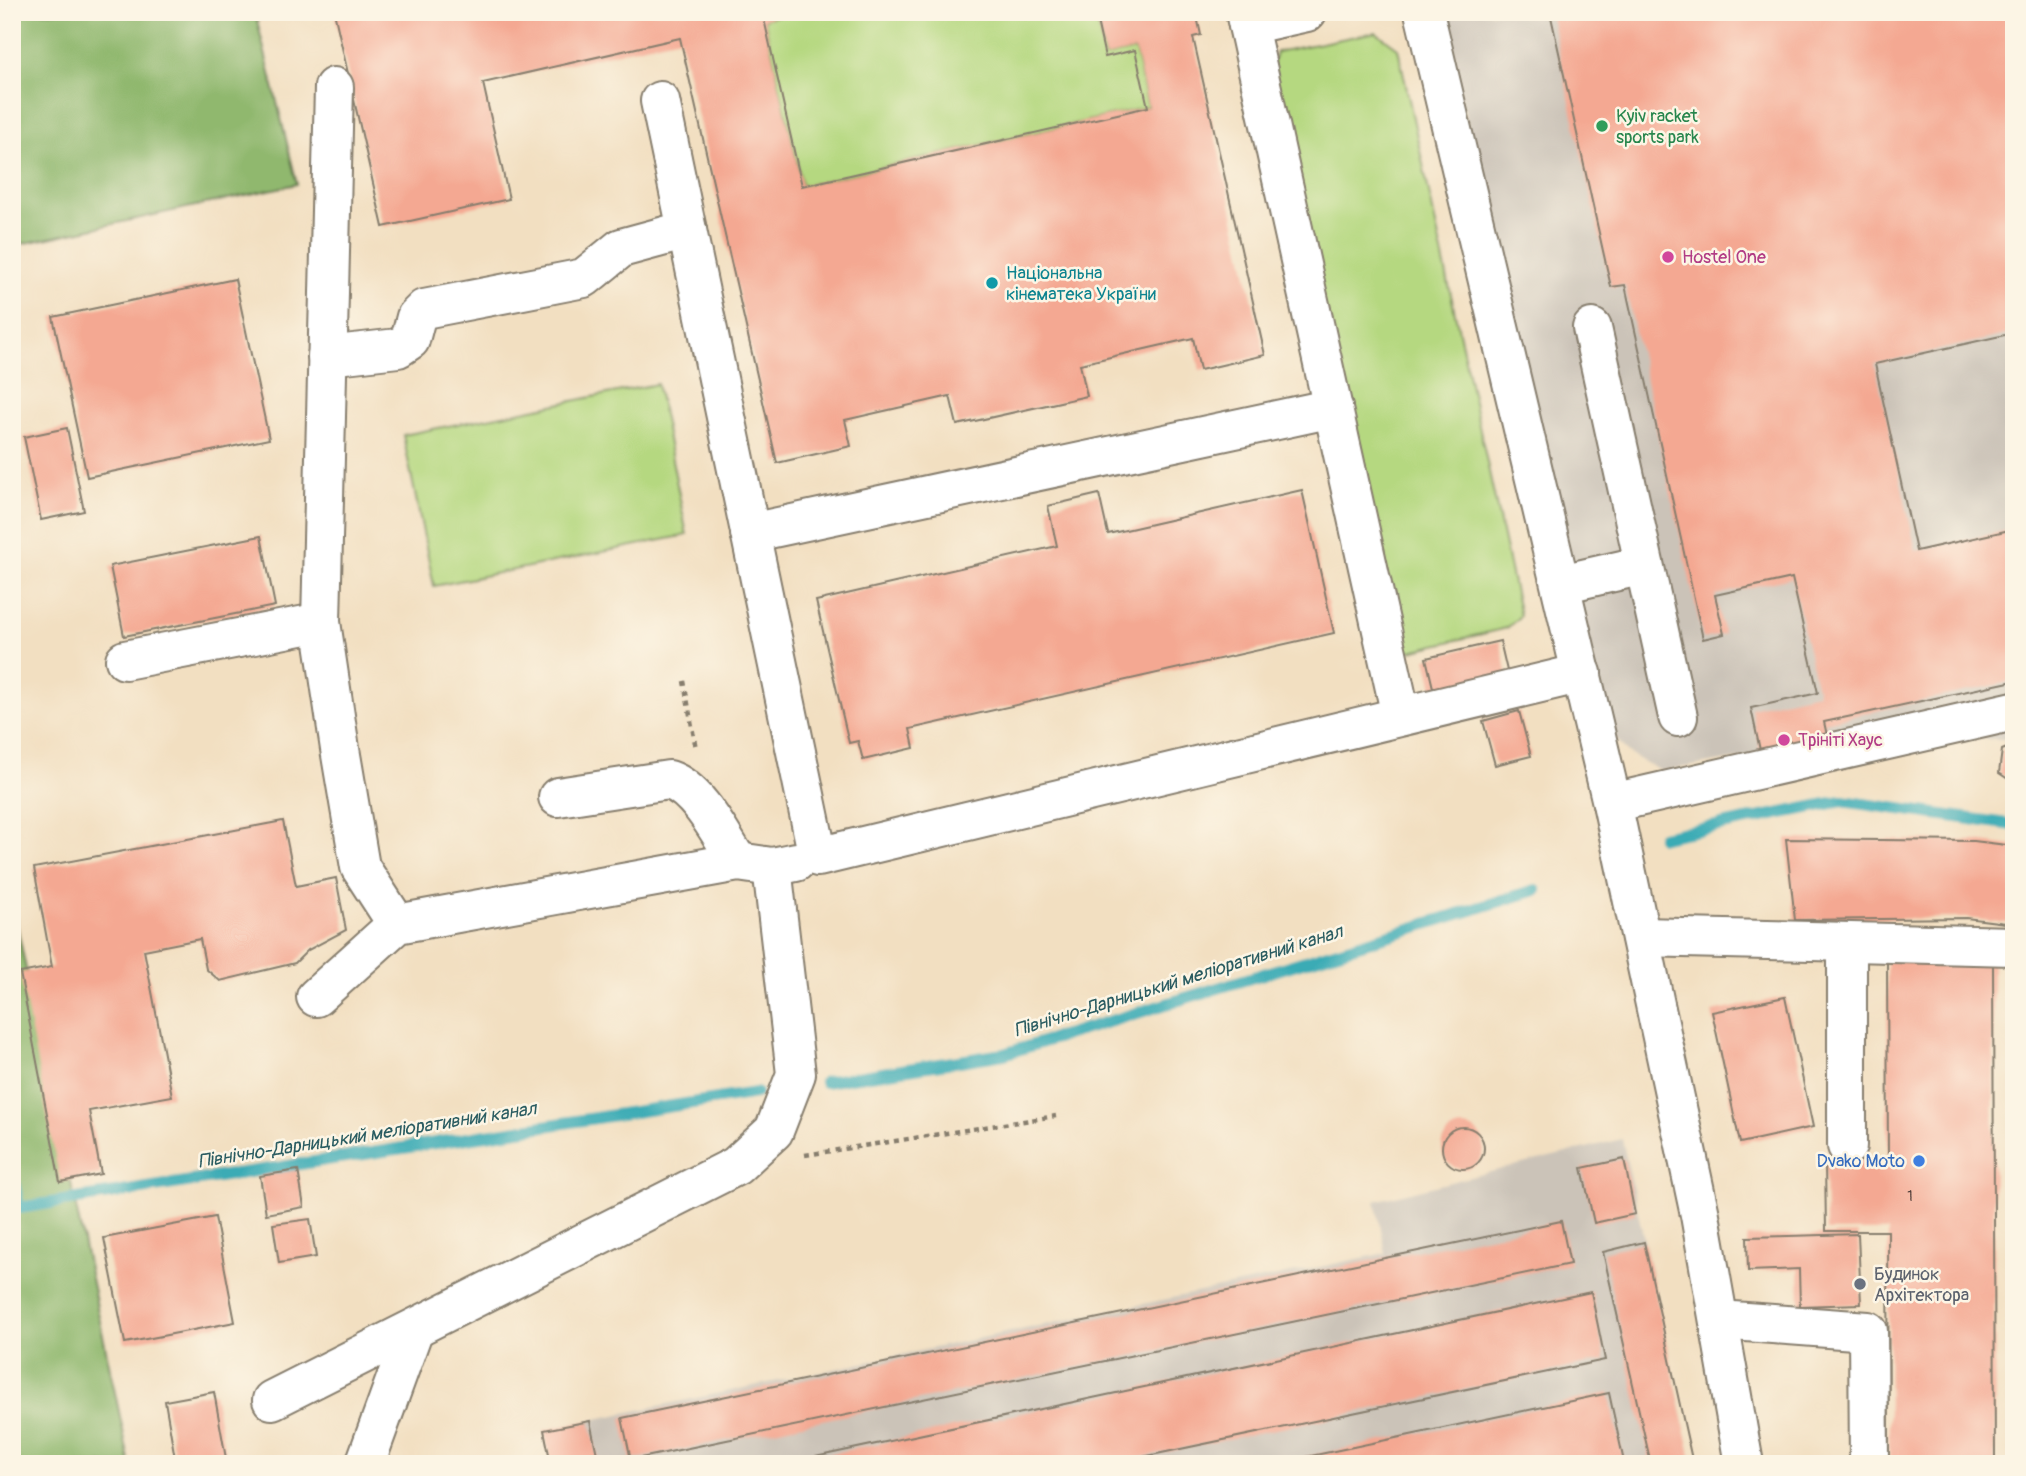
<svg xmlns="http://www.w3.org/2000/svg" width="2026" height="1476" font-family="Pangolin,sans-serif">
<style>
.industrial{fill:#cbc3b8}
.green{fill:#b5d880;stroke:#687a4e;stroke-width:2}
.forest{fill:#90b86e;stroke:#566a45;stroke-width:2}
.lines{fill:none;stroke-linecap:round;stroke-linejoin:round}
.stream{stroke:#3aabb5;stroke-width:12}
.building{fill:#f4a892}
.minor-casing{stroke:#877e6e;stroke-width:42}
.path{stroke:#877e6e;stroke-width:4.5;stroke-dasharray:5 5;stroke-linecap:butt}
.minor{stroke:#fff;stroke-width:38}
.leisure-dot{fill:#2e9e5b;stroke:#fcf5e5;stroke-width:2.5}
.hotel-dot{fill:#d1479c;stroke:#fcf5e5;stroke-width:2.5}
.culture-dot{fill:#0f9aa8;stroke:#fcf5e5;stroke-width:2.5}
.shop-dot{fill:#3f7fe0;stroke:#fcf5e5;stroke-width:2.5}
.worship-dot{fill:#6b7280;stroke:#fcf5e5;stroke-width:2.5}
.labels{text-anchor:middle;stroke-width:5;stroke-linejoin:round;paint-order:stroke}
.number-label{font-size:14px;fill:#523f3a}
.leisure-label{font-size:18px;fill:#27864d;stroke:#fcf5e5;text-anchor:start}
.hotel-label{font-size:18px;fill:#b23c85;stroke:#fcf5e5;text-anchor:start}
.culture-label{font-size:18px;fill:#0d838f;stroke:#fcf5e5;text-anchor:start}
.shop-label{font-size:18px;fill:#366cbe;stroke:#fcf5e5;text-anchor:end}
.worship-label{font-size:18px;fill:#5b616d;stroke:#fcf5e5;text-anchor:start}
.water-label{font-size:19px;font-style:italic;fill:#2a5c61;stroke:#fcf5e5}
</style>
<rect width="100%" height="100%" fill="#fcf5e5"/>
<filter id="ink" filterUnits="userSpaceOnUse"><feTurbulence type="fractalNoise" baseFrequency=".0143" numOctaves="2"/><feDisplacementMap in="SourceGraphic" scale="14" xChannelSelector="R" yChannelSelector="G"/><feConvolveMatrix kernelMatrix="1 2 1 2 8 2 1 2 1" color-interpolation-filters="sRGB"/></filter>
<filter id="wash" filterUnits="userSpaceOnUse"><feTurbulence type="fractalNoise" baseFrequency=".00686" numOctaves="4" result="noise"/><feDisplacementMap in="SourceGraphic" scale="28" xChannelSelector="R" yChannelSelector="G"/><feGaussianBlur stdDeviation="1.57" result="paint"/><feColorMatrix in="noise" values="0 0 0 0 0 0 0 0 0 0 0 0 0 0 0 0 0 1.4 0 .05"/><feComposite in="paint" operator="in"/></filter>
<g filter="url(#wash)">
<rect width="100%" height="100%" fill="#f2dfc1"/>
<g class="industrial">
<path d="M1441 12H2014V739L1828 740 1761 755 1661 771 1628 753 1608 728Z"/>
<path d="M1622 1139 1693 1464H552L544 1430 1386 1253 1375 1201Z"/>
</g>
<g class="green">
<path d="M791 12H1095L1105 57 1135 50 1148 107 802 186 764 19Z"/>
<path d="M1376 32 1398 48 1520 616 1507 628 1398 654 1270 73 1276 52Z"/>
<path d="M657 384 687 535 434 586 403 435Z"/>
</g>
<g class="forest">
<path d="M12 12H255L297 184 12 246Z"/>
<path d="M12 902 130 1464H12Z"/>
</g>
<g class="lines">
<g class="stream">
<path d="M1662 837 1842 801 2014 825"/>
<path d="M825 1082 1004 1054 1536 890"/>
<path d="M12 1173 19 1208 756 1093"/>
</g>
</g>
<g id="blocks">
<g class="building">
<path d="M334 12H789L764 19 802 186 1148 107 1135 50 1105 57 1095 12H1196L1201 35 1193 37 1265 355 1200 370 1193 338 1080 364 1087 396 957 425 950 396 845 420 851 446 777 463 680 38 483 83 509 199 383 227Z"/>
<path d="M1550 12H2014V333L1875 364 1916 551 2014 529V681L1824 722 1828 740 1761 755 1751 708 1818 693 1792 578 1715 595 1724 634 1703 639 1625 285 1611 287Z"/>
<path d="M235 279 269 439 87 477 53 317Z"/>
<path d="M67 428 84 511 41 520 24 437Z"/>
<path d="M1302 490 1334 633 910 729 914 748 863 760 858 741 849 743 816 601 1057 546 1048 506 1099 494 1108 534Z"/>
<path d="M261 536 275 606 124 636 110 566Z"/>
<path d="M1500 641 1508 675 1434 692 1426 658Z"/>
<path d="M1519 711 1531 756 1495 765 1483 721Z"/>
<path d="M2014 745V783L1999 773 2002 750Z"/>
<path d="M283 821 296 886 336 878 346 930 308 950 295 963 220 981 206 969 200 939 144 950 172 1096 89 1111 101 1174 60 1182 20 973 52 967 34 868Z"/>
<path d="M1786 839 1974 841 2014 846V924L1966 918 1795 920Z"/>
<path d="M1993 960 1995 1464H1889L1888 1231H1826L1825 1161H1888L1887 961Z"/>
<path d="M1785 997 1813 1127 1740 1143 1712 1012Z"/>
<circle cx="1463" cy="1148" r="21"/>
<path d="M1624 1159 1635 1214 1594 1223 1582 1168Z"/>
<path d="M298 1170 304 1207 266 1214 260 1176Z"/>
<path d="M215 1217 235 1322 125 1343 104 1238Z"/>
<path d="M310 1219 316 1257 279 1263 273 1224Z"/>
<path d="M1561 1221 1570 1264 631 1460 622 1418Z"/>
<path d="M1858 1234 1861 1304 1800 1306 1799 1269 1748 1271 1747 1237Z"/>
<path d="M1644 1242 1693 1464H1651L1603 1252Z"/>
<path d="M1591 1292 1605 1360 1109 1464H782Z"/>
<path d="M214 1392 227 1464H176L165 1401Z"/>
<path d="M1609 1393 1624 1462 1614 1464H1273Z"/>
<path d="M590 1421 599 1464H551L544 1430Z"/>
</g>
</g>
</g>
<g filter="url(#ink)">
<use href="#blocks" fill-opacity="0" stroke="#877e6e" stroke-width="2"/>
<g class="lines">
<g class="minor-casing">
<g id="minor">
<path d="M1245 12 1401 716"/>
<path d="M1424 12 1612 803 1700 1215 1744 1464"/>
<path d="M1248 25 1307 12"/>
<path d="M334 87 321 622 340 749 360 867 397 924"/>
<path d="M660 101 818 857 1582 673"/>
<path d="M1592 328 1678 717"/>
<path d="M327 356 398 348 410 340 416 317 424 309 584 278 621 248 687 230"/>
<path d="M750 533 1333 408"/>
<path d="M1561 584 1644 565"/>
<path d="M125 660 321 622"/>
<path d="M558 797 669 780C699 790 721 836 738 862"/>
<path d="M1612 803 2014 711"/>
<path d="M1641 937 2014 946"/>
<path d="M1847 942V1146"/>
<path d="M316 997 397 924 738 862 772 867 796 862"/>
<path d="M1719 1320 1868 1331 1869 1464"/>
<path d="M272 1400 736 1166 774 1131 796 1074 772 867"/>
<path d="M365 1464 414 1329"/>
</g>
</g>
<g class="path">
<path d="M684 681 696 749"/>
<path d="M805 1155 1056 1116"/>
</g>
<use href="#minor" class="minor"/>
</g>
</g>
<circle class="leisure-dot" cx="1602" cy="126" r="7"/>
<g class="hotel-dot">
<circle cx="1668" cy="257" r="7"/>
<circle cx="1784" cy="740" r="7"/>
</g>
<circle class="culture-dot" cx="992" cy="283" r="7"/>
<circle class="shop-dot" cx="1919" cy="1161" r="7"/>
<circle class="worship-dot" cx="1860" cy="1284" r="7"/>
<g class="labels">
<g class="number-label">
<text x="1910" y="1201">1</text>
</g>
<g class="leisure-label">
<text x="1616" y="122">Kyiv racket<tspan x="1616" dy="21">sports park</tspan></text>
</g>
<g class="hotel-label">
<text x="1682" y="263">Hostel One</text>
<text x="1798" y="746">Трініті Хаус</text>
</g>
<g class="culture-label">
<text x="1006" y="279">Національна<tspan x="1006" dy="21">кінематека України</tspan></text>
</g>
<g class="shop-label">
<text x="1905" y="1167">Dvako Moto</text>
</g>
<g class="worship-label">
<text x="1874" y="1280">Будинок<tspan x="1874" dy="21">Архітектора</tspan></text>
</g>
<g class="water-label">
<text transform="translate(1178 980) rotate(-17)" y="7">Північно-Дарницький меліоративний канал</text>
<text transform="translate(367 1134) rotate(-9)" y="7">Північно-Дарницький меліоративний канал</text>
</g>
</g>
<rect width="2026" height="1476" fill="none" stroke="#fcf5e5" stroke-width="42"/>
</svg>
